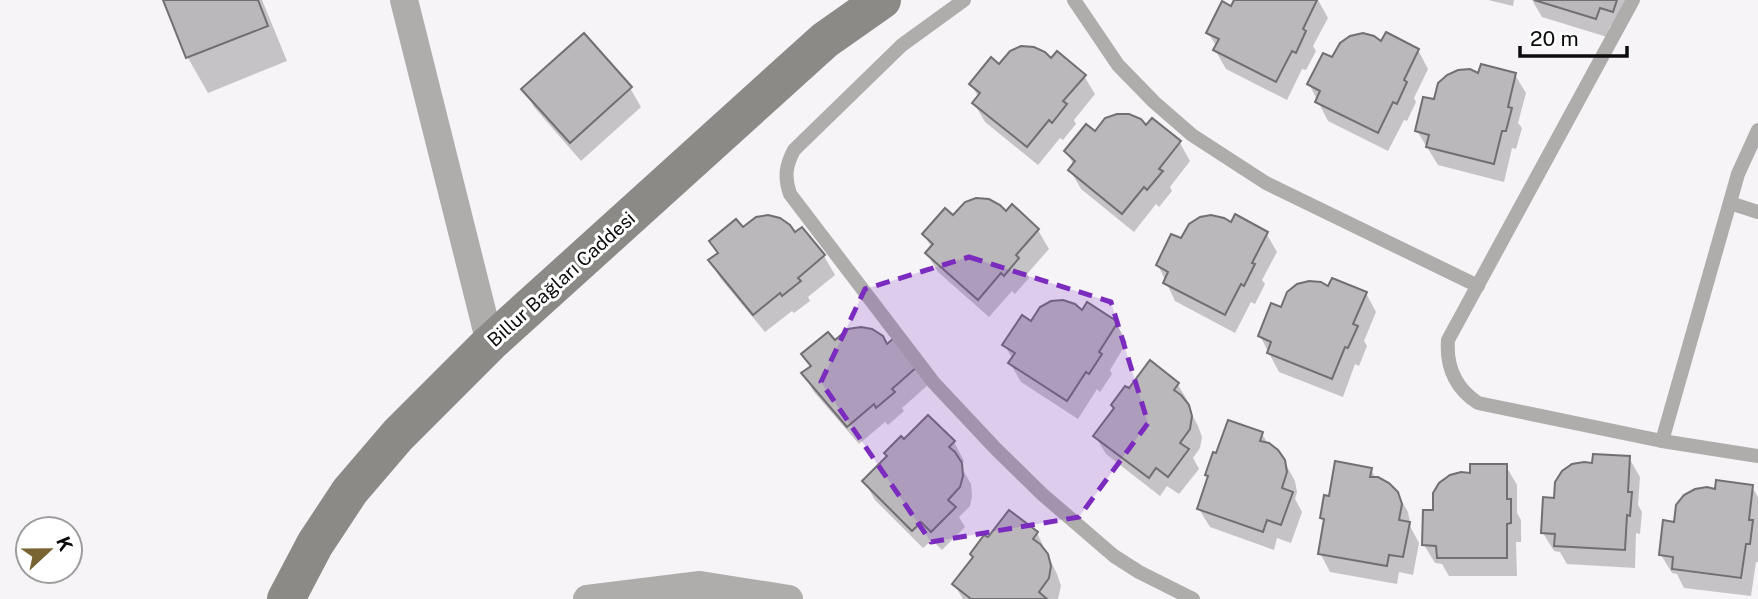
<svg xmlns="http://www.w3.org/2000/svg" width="1758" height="599" font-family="'Public Sans',sans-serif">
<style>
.shadow{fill:#0003}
.building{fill:#bbb8bc;stroke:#716f73;stroke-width:2}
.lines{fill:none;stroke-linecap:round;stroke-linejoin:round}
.lane{stroke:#aeadab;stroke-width:14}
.street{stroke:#aeadab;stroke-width:28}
.secondary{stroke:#8b8a87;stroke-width:38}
.marked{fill:#7b2cbf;fill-opacity:0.2;stroke:#7b2cbf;stroke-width:5;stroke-dasharray:14 9;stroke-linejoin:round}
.labels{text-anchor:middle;stroke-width:6;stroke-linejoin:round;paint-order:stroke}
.street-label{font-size:19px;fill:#0c0b0d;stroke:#fff}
</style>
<rect width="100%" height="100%" fill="#f7f4f8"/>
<g class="shadow">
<path d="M165 0H262L287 61 208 93 188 58Z"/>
<path d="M1237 0H1318L1328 18 1313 46 1316 51 1306 70 1302 69 1287 100 1226 69 1215 50 1217 47 1208 33 1232 8Z"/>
<path d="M1488 0H1514L1513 6Z"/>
<path d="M1532 0H1633L1624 30 1610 26 1607 37 1542 17Z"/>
<path d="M1382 43 1418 50 1428 69 1414 98 1416 102 1407 121 1404 120 1388 151 1328 121 1309 84 1333 60Z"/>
<path d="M1051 60 1084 76 1095 94 1074 120 1076 124 1063 140 1060 138 1038 165 985 122 974 103 979 98 971 84 999 66Z"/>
<path d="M1479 75H1515L1526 93 1518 123 1522 128 1516 149 1512 148 1504 182 1438 165 1417 131 1435 102Z"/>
<path d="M630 88 641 107 581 161 534 107 524 89Z"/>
<path d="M1147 128 1180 143 1190 161 1170 187 1172 191 1159 207 1156 204 1134 232 1081 189 1070 170 1074 165 1066 152 1095 133Z"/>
<path d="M1006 214 1038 230 1049 249 1027 274 1029 278 1015 294 1012 291 989 317 938 272 927 254 932 248 924 235 953 218Z"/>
<path d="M1232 225 1266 233 1277 252 1262 280 1265 284 1255 304 1251 302 1235 333 1175 301 1158 265Z"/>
<path d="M802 229 824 256 835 275 808 297 810 301 794 313 792 311 765 332 721 279 710 261 719 255 711 242 743 230 794 235Z"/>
<path d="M1329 289 1366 293 1376 312 1364 341 1367 346 1359 366 1355 364 1343 397 1279 372 1260 336 1282 310Z"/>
<path d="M1082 313 1116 323 1127 342 1110 370 1112 374 1100 392 1097 389 1078 419 1021 382 1010 363 1013 359 1004 345 1031 323Z"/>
<path d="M894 340 928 385 902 408 904 411 888 425 885 422 859 444 814 392 804 374 811 368 804 355 835 342 887 346Z"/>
<path d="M1178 385 1189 403 1187 405 1198 426 1202 437 1200 448 1193 458 1199 469 1179 494 1167 486 1160 496 1106 454 1095 436 1129 391Z"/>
<path d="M1262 434 1268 444 1284 461 1295 481 1297 492 1295 499 1302 512 1291 543 1277 538 1274 550 1210 527 1199 509 1209 479 1207 474Z"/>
<path d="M904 442H954L964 461 960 465 971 484 972 496 970 506 959 517 965 527 942 550 932 540 923 548 875 500 864 481Z"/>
<path d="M1629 458 1640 477 1638 505 1642 512 1640 534 1636 533 1635 568 1567 564 1560 552 1554 551 1543 533 1555 500 1594 465Z"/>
<path d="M1506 466 1517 485V513L1521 520V542H1516L1517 576H1449L1442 564 1435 563 1424 545 1434 512 1472 475Z"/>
<path d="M1371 469 1376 479 1397 493 1408 512 1411 528 1419 543 1413 575 1399 572 1397 584 1330 572 1320 553 1325 524 1322 518 1330 498Z"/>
<path d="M1752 487 1758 497V562H1756L1751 596 1684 588 1677 574 1672 573 1661 555 1676 524 1716 491Z"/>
<path d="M1037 533 1057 574 1061 586 1058 599H963L954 584 988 540Z"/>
</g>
<g class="building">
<path d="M163 0H258L268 26 186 58Z"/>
<path d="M1234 0H1317L1303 29 1306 31 1296 53 1292 51 1276 82 1213 50 1219 39 1206 33 1222 1 1231 6Z"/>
<path d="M1534 0H1617L1613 12 1600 8 1596 19Z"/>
<path d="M1386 32 1419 49 1404 80 1407 82 1397 104 1393 102 1378 133 1315 102 1320 91 1307 84 1323 53 1332 57 1340 43 1350 36 1363 33 1374 36 1381 41Z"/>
<path d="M584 33 632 87 570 143 521 89Z"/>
<path d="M1021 46 1034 47 1045 52 1051 58 1057 51 1086 75 1063 101 1067 104 1052 123 1049 120 1027 147 972 103 980 93 969 84 991 57 999 64 1010 51Z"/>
<path d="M1481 64 1516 73 1508 107 1512 108 1506 131H1502L1494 164 1426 147 1429 135 1415 131 1423 97 1434 99 1438 83 1447 75 1458 70 1470 69 1478 73Z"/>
<path d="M1117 114H1129L1141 119 1146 125 1152 118 1181 141 1159 169 1163 171 1147 190 1144 187 1122 214 1068 170 1075 161 1064 151 1086 124 1095 131 1105 118Z"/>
<path d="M976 198 989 199 1000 205 1006 211 1012 204 1039 229 1016 255 1019 258 1004 276 1001 273 978 300 925 253 933 244 922 234 945 208 953 215 965 202Z"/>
<path d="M1235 214 1268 232 1252 263 1255 264 1244 286 1241 284 1225 315 1163 283 1168 272 1156 265 1171 234 1181 238 1189 224 1200 217 1211 215 1224 218 1231 222Z"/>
<path d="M768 215 780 218 790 225 795 232 802 227 825 255 798 278 801 281 782 296 780 293 753 315 708 260 718 253 709 241 736 219 743 227 756 217Z"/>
<path d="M1332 278 1367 292 1353 324 1358 326 1348 348 1345 347 1332 379 1267 353 1271 342 1258 336 1271 303 1281 307 1287 292 1297 284 1309 281 1321 282 1328 286Z"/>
<path d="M1063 300 1075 304 1082 310 1087 302 1118 322 1099 352 1102 354 1089 374 1086 372 1067 401 1008 363 1015 353 1002 345 1022 315 1031 321 1040 307 1051 301Z"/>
<path d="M861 327 872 329 883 336 887 344 894 338 918 366 892 389 895 392 876 408 874 404 847 427 801 373 811 366 801 354 828 332 835 340 848 329Z"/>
<path d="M1150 360 1179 383 1174 390 1181 395 1189 405 1192 416 1190 429 1180 443 1189 449 1168 477 1156 468 1149 478 1093 436 1114 408 1111 405 1125 386 1129 388Z"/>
<path d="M928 415 955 441 949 447 955 452 962 463 963 476 960 487 948 500 956 507 931 532 921 522 912 531 862 481 887 456 884 453 901 436 904 439Z"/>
<path d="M1228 420 1263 432 1260 441 1269 443 1278 450 1285 460 1287 472 1282 488 1293 492 1281 525 1267 520 1263 532 1197 509 1208 476 1205 475 1213 452 1216 453Z"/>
<path d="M1593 454 1630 456 1628 492H1632L1630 516 1627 515 1625 550 1554 546 1555 534 1541 533 1543 497 1554 498 1555 482 1562 471 1572 464 1584 462 1592 463Z"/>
<path d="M1335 461 1372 468 1370 477H1378L1389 483 1398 492 1402 504 1399 520 1410 522 1403 557 1389 555 1387 566 1318 554 1324 519 1320 518 1324 495 1329 496Z"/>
<path d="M1470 464H1507V499H1511V523L1507 524V558H1437L1436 546 1422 545 1423 510H1433V493L1439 483 1450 475 1461 472 1470 473Z"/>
<path d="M1716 480 1753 485 1749 520H1753L1750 544H1746L1741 578 1672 569 1673 557 1659 555 1663 520 1674 522 1676 505 1684 495 1695 489 1707 487 1715 489Z"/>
<path d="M1009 510 1038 532 1033 539 1040 544 1048 554 1051 566 1049 578 1039 592 1047 599H971L952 584 973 557 970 554 984 535 988 537Z"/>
</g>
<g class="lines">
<g class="lane">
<path d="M964 0 902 45 794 150C786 165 784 177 790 194L934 383 996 449 1042 494 1114 556 1139 572 1193 599"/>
<path d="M1074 0 1118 65 1154 102 1192 135 1266 183 1478 286"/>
<path d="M1633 0 1448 340C1446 367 1455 388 1478 403L1662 441 1758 456"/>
<path d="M1730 203 1758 212"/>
<path d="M1662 441 1738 174 1758 130"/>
</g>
<g class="street">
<path d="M404 0 490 343"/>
<path d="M587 599 700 585 789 599"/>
</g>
<path class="secondary" d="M286 599 315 544 350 491 398 435 490 343 825 40 882 0"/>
</g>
<path class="marked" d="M969 257 1111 302 1148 423 1079 517 931 542 821 382 865 289Z"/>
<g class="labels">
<g class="street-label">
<text transform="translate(561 279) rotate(-42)" y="7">Billur Bağları Caddesi</text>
</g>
</g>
<g transform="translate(49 550) rotate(68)"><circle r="33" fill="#ffffff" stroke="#9e9d9e" stroke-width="2"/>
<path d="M0-5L12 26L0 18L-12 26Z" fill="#786333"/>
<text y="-10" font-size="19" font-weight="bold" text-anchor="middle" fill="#0c0b0d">K</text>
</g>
<path d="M1520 46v10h107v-10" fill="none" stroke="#0c0b0d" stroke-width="3.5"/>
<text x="1530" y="46" font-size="21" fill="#0c0b0d" stroke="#ffffff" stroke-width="5" paint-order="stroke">20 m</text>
</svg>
